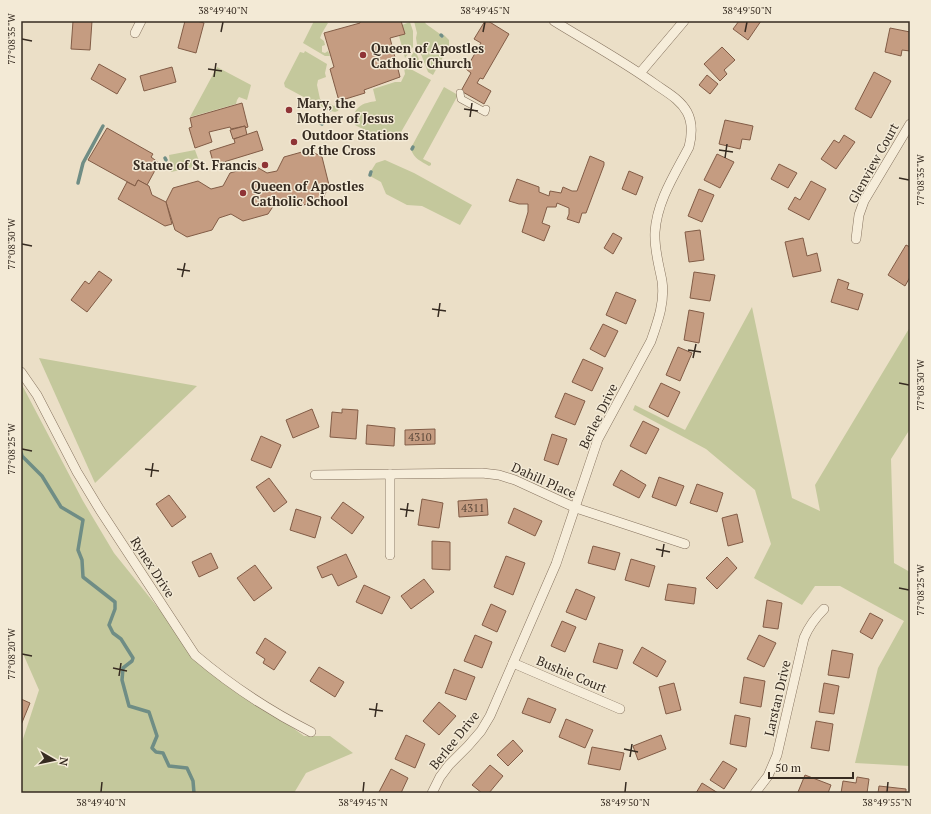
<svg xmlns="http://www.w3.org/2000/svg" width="931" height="814" font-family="'PT Serif',serif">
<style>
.green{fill:#c4c89c}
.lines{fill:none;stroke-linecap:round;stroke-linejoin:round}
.stream{stroke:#6f8d85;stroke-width:3.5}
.building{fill:#c59c81;stroke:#825c46}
.pedestrian-casing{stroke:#85725e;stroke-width:8}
.minor-casing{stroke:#85725e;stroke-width:10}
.pedestrian{stroke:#f6edda;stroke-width:7}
.minor{stroke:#f6edda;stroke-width:9}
.ticks{fill:none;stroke:#362b21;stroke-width:1.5}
.poi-dot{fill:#8f3436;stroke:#f3ead6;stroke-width:1.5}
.labels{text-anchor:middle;stroke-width:3;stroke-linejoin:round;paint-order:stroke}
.number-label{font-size:11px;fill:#5a4739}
.poi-label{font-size:13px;font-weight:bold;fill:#362b21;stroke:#f3ead6;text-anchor:start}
.street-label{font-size:13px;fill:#362b21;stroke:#f3ead6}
.neatline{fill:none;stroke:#362b21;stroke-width:1.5}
.ticks-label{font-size:10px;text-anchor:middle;fill:#362b21}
</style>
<rect width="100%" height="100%" fill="#ebdfc7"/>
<g class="green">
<path d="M314 21H324L328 23 322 33 320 38 324 41 325 45 322 46V52L325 53 328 51 330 56H325L303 43Z"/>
<path d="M414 21H424L426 24 440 34V37L443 38 444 35 449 40V46L433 75 428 72 417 44 416 38 417 33Z"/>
<path d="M410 22 413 31V47L405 58 399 36 405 34 402 25Z"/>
<path d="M415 50 423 69 408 61Z"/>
<path d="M305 51 327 64 325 73 326 77 318 80 317 85 320 99 334 106 339 103 340 106 338 111 335 112 331 111 332 109 327 106 326 109 285 87 284 83 300 52 304 53Z"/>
<path d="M405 66 431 80 397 139 391 141H386L355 125C351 120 354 111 359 107 363 103 371 102 376 101L373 89 395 82H401L405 74 404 68Z"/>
<path d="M217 67 251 85 247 100 239 97 237 100 236 104 190 117Z"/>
<path d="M444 87 458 95 423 159 431 163V165L429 166C421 161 414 159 411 149L414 147 412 146Z"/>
<path d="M195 150 199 161 197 163 198 166 171 172 169 155Z"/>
<path d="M385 160 414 173 472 205 460 225 422 206 407 205 386 194 381 182 370 176 373 173 371 171 376 163Z"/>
<path d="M752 307 792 498 820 511 815 485 910 327V429L891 459 894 563 910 572V766L855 763 878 668 904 621 840 586H815L802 605 754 578 771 544 755 490 706 449 633 410 635 405 685 430Z"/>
<path d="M39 358 197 386 95 483Z"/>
<path d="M21 383 83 501 114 553 200 660 304 736H330L353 753 306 773 294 793H21V745L39 690 21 649Z"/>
</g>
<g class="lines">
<g class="stream">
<path d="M441 35 442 36"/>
<path d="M328 108 330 110"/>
<path d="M319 122 322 124"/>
<path d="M394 139 396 138"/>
<path d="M412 149 413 147"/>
<path d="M165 158 166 160"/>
<path d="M370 175 371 172"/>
<path d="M78 183 83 163 103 126"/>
<path d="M21 452 22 456 42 476 61 507 83 520 78 550 82 560 83 577 115 602V609L109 625 113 633 121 639 133 658 132 661 123 668 122 680 129 706 149 712 157 736 152 748 156 752 163 753 169 766 187 768 193 781 194 793"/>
</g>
</g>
<g class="building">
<path d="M73 21H92L90 50 71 49Z"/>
<path d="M185 21H197L204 23 196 53 178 48Z"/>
<path d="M360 21H401L405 34 390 38 400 77 364 90 365 93 339 101 330 69 334 67 324 33 360 23Z"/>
<path d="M485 21H488L509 34 483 79 480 78 477 83 491 91 484 104 461 91 471 73 466 69 481 43 474 39Z"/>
<path d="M739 21H761L748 40 733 29Z"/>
<path d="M890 28 910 32V51L902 50 901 56 885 52Z"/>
<path d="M722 47 735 60 724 70 727 74 720 81 704 64Z"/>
<path d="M99 64 126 79 117 94 91 79Z"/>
<path d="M172 67 176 82 144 91 140 76Z"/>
<path d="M874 72 891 81 871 118 855 109Z"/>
<path d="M707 75 718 84 710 94 699 85Z"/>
<path d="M242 103 248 127 245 128V126L231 129 230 127 209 132 212 142 195 148 189 128 192 127 190 118Z"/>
<path d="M725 120 753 126 750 140 742 139 740 149 719 144Z"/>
<path d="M245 126 247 135 233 139 230 130Z"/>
<path d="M107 128 153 154 151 157 159 163 147 185 138 180 135 186 88 160Z"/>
<path d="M257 131 263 150 214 165 210 151 235 143 234 139Z"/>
<path d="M844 135 855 142 836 169 821 159 834 140 839 143Z"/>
<path d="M309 150 322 157 329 185 323 199 297 207 286 200 276 202 268 214 243 221 231 214 219 218 212 230 187 237 175 230 166 202 173 188 198 181 211 189 223 186 230 173 255 166 267 173 277 171 284 157Z"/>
<path d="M717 154 734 162 720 188 704 180Z"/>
<path d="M590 156 604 162V165L586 213H582L579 223 567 219 569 214V208L557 203 556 207H547L542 223 550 226 544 241 522 232 528 212V204H519L509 201 517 179 539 187V192L549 196 550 191 561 193 563 187 572 191H577Z"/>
<path d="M779 164 797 173 788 188 771 179Z"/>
<path d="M629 171 643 177 636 195 622 189Z"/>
<path d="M138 180 149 186 152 195 166 202 172 224 165 226 118 199 127 182 135 186Z"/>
<path d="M811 181 826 189 809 220 788 209 795 197 800 200Z"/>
<path d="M699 189 714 195 702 222 688 216Z"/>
<path d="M700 230 704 260 689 262 685 232Z"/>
<path d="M613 233 622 238 613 254 604 248Z"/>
<path d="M803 238 807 256 817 253 821 271 793 277 785 242Z"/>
<path d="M906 245 910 247V277L905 286 888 275Z"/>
<path d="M99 271 112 280 87 312 71 300 85 281 89 284Z"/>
<path d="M694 272 715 275 710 301 690 298Z"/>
<path d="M838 279 849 283 847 289 863 294 858 310 831 302Z"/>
<path d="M616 292 636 300 626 324 606 315Z"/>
<path d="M689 310 704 313 699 343 684 340Z"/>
<path d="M603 324 618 331 605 357 590 349Z"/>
<path d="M678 347 692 353 680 381 666 375Z"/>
<path d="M583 359 603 368 592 391 572 382Z"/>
<path d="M661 383 680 392 668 417 649 407Z"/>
<path d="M565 393 585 401 575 425 555 417Z"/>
<path d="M312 409 319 427 293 438 286 420Z"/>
<path d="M342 409 358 410 356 439 330 437 332 412 342 413Z"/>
<path d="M643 421 659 429 646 454 630 446Z"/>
<path d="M367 425 395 428 394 446 366 444Z"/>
<path d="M435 429V444L405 445V430Z"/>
<path d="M552 434 567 439 558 465 544 460Z"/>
<path d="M261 436 281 445 271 468 251 460Z"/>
<path d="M621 470 646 485 639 498 613 485Z"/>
<path d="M659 477 684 486 676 506 652 497Z"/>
<path d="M269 478 287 502 274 512 256 487Z"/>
<path d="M697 484 723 493 717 512 690 503Z"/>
<path d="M169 495 186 517 172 527 156 504Z"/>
<path d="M422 499 443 503 439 528 418 525Z"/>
<path d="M487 499 488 515 459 517 458 501Z"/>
<path d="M343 502 364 517 352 534 331 518Z"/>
<path d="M514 508 542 521 535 536 508 523Z"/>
<path d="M296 509 321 517 315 538 290 530Z"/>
<path d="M737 514 743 542 728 546 722 518Z"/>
<path d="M432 541 450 542V570L432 569Z"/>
<path d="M593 546 620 553 615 570 588 563Z"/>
<path d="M211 553 218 568 199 577 192 562Z"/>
<path d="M346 554 357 577 338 586 332 574 322 578 317 567Z"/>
<path d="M506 556 525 563 513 595 494 587Z"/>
<path d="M727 557 737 568 717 589 706 578Z"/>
<path d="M631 559 655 566 649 587 625 580Z"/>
<path d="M255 565 272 588 254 601 237 578Z"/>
<path d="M424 579 434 592 411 609 401 596Z"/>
<path d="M668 584 696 588 694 604 665 600Z"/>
<path d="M364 585 390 597 382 614 356 602Z"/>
<path d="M576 589 595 597 586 620 566 612Z"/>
<path d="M767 600 782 603 778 629 763 627Z"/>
<path d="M491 604 506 611 497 632 482 625Z"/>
<path d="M870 613 883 620 872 639 860 632Z"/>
<path d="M562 621 576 627 565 652 551 646Z"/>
<path d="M475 635 492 642 482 668 464 661Z"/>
<path d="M759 635 776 643 764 667 747 659Z"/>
<path d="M265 638 286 652 274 670 263 663 265 659 256 653Z"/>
<path d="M599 643 623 650 617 669 593 662Z"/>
<path d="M642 647 666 661 657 677 633 663Z"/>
<path d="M832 650 853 654 849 678 828 675Z"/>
<path d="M319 667 344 682 335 697 310 681Z"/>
<path d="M454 669 475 677 466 700 445 693Z"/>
<path d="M744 677 765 681 761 707 740 703Z"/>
<path d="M674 683 681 710 666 714 659 687Z"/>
<path d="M824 683 839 686 834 714 819 712Z"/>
<path d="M528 698 556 709 550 723 522 713Z"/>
<path d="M21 699 30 703 21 725Z"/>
<path d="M439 702 456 716 439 735 423 721Z"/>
<path d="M735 715 750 718 746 747 730 744Z"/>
<path d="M566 719 593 730 585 748 559 737Z"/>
<path d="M816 721 833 724 829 751 811 748Z"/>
<path d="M406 735 425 744 415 768 395 759Z"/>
<path d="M661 735 666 749 638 760 633 746Z"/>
<path d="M513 740 523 751 508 766 497 755Z"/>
<path d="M592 747 624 753 620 770 588 764Z"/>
<path d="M723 761 737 769 724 789 710 780Z"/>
<path d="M490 765 503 776 489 793H482L472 785Z"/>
<path d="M391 769 408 778 401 793H381L379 792Z"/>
<path d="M805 775 831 785 828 793H801L798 792Z"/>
<path d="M857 777 869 779 867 793H841L843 781 856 783Z"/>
<path d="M702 783 718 793H696Z"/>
<path d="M879 786 906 789V793H878Z"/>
</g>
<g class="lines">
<g class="pedestrian-casing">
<path id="pedestrian" d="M460 93 461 99 485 112 486 109"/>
</g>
<g class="minor-casing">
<g id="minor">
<path d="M135 33 141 21"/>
<path d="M640 73 684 21"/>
<path d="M856 239 859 215 864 201 910 124"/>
<path d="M21 372 37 395 77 472 100 510 195 655C229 684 272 712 311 732"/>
<path d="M390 474V555"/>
<path d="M315 475 482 473 499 475 515 480 576 508 685 544"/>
<path d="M513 663 620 709"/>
<path d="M432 793 440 777 449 765 468 746 481 731 490 716 556 564 598 439 651 341C658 321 665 302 662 281 659 265 654 249 655 232 657 201 675 174 689 147 692 135 693 123 687 112 680 99 666 92 655 84 623 61 588 42 554 21"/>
<path d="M755 793 768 776 777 755 804 638C809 626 815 618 824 609"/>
</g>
</g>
<use href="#pedestrian" class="pedestrian"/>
<use href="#minor" class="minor"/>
</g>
<path class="ticks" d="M221 32 223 22M483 32 485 22M745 32 747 22M22 39 32 41M208 69 222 71M214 77 216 63M464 109 478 111M470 117 472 103M719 150 733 152M725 158 727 144M899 178 909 180M22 244 32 246M177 269 190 271M182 277 185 263M432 309 446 311M438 317 440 303M688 350 701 352M693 358 696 344M899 383 909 385M22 449 32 451M145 469 159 471M151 477 153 463M400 509 414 511M406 517 408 503M656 549 670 552M662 557 664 544M899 588 909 590M22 654 32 656M113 668 127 671M119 676 121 663M369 709 383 711M375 717 377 703M624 749 638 752M630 757 632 744M101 792 102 782M363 792 364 782M625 792 626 782M887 792 888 782"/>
<g class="poi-dot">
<circle cx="363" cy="55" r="4"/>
<circle cx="289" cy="110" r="4"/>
<circle cx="294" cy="142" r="4"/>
<circle cx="265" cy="165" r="4"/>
<circle cx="243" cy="193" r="4"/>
</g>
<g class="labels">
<g class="number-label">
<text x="420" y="441">4310</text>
<text x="473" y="512">4311</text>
</g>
<g class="poi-label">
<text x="371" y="53">Queen of Apostles<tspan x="371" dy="15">Catholic Church</tspan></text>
<text x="297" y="108">Mary, the<tspan x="297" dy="15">Mother of Jesus</tspan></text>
<text x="302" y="140">Outdoor Stations<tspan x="302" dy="15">of the Cross</tspan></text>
<text x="257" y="170" text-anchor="end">Statue of St. Francis</text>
<text x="251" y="191">Queen of Apostles<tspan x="251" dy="15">Catholic School</tspan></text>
</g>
<g class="street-label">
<text transform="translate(873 163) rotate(-61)" y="5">Glenview Court</text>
<text transform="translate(598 416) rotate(-64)" y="5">Berlee Drive</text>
<text transform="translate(544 480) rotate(24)" y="5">Dahill Place</text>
<text transform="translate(153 567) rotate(57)" y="5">Rynex Drive</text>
<text transform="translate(572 674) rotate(23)" y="5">Bushie Court</text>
<text transform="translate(777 698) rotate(-77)" y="5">Larstan Drive</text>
<text transform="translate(454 740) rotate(-51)" y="5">Berlee Drive</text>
</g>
</g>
<rect width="931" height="814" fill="none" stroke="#f3ead6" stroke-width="44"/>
<g transform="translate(54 760) rotate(99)" stroke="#f3ead6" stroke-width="3" paint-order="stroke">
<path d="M0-3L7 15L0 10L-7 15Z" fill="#362b21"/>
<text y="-6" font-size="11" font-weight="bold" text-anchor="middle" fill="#362b21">N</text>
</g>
<path d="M769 772v6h84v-6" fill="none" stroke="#362b21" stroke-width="2"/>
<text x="775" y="772" font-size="12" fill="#362b21" stroke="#f3ead6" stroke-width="3" paint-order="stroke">50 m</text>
<rect x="22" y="22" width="887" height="770" class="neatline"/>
<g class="ticks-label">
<text x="223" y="14">38°49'40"N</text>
<text x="485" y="14">38°49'45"N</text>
<text x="747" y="14">38°49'50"N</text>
<text transform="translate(11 39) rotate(-90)" y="4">77°08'35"W</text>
<text transform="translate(920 180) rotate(-90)" y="4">77°08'35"W</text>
<text transform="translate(11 244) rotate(-90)" y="4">77°08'30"W</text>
<text transform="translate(920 385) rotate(-90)" y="4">77°08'30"W</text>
<text transform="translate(11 449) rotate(-90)" y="4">77°08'25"W</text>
<text transform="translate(920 590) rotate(-90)" y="4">77°08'25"W</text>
<text transform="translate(11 654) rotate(-90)" y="4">77°08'20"W</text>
<text x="101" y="806">38°49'40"N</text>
<text x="363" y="806">38°49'45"N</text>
<text x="625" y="806">38°49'50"N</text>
<text x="887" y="806">38°49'55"N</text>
</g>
</svg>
